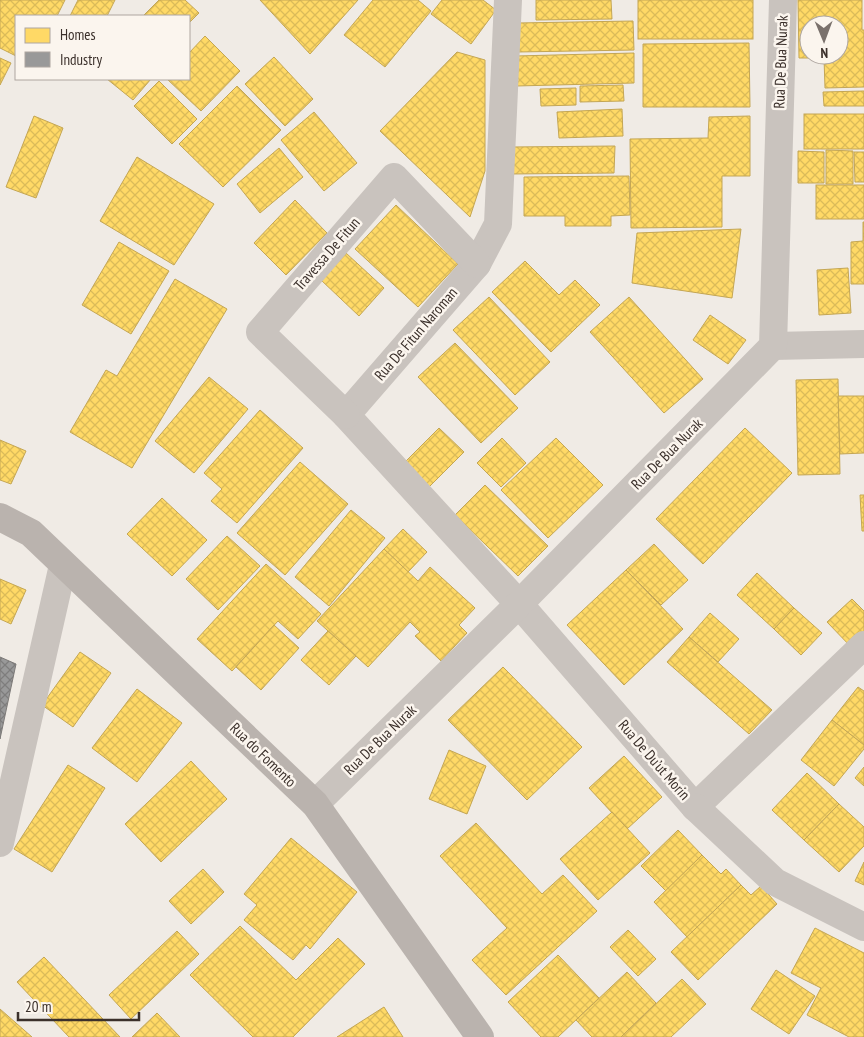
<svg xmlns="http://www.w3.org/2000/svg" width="864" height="1037" font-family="'PT Sans Narrow',sans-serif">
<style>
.homes{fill:url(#homes-cross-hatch);stroke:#c4a654;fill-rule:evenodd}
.industry{fill:url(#industry-cross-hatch);stroke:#7d7a78}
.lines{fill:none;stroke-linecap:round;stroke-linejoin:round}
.street{stroke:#c9c3be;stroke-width:28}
.secondary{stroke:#bab3ae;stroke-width:28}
.labels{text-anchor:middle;stroke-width:5;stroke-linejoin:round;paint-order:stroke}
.street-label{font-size:15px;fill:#3b302b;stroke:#fbf5ee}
</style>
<defs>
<pattern id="homes-cross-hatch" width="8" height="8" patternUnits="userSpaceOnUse" patternTransform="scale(1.25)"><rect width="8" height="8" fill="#ffd966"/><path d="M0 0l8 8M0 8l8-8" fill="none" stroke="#dbbb59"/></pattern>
<pattern id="industry-cross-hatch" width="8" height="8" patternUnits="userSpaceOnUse" patternTransform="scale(1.25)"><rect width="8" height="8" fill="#999"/><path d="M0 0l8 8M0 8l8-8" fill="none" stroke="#7e7d7d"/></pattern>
</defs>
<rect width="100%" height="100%" fill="#f0ebe5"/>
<g class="homes">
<path d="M0 0H65L57 16H16V56L0 48Z"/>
<path d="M78 0H115L107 16H70Z"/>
<path d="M159 0H185L199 13 189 23V16H143Z"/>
<path d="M260 0H358L310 54Z"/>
<path d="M373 0H418L431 11 385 67 344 35Z"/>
<path d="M442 0H483L496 10 471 44 431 14Z"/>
<path d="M536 0H611L612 19 536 20Z"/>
<rect x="638" y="0" width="115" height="39"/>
<path d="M798 0H862V30H864V87L825 88 824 58H799ZM809 25H839V55H809Z"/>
<path d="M633 21 634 50 517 52V23Z"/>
<path d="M205 36 240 71 201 111 167 79H189V53Z"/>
<path d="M749 43 750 107H643V44Z"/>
<path d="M457 52 485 60V171L470 217 380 131Z"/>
<path d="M634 53V83L516 86 515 56Z"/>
<path d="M274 57 313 99 285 126 245 84Z"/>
<path d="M0 58 11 63 0 85Z"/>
<path d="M107 79H151L133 100Z"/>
<path d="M159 81 197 119 172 144 134 106Z"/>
<path d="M623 85 624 101 580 102V86Z"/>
<path d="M237 86 281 130 223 187 179 144Z"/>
<path d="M576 88V105L541 106 540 89Z"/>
<path d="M864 91V106H824L823 92Z"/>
<path d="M622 109 623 136 559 138 557 112Z"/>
<path d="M314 112 357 163 324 191 281 140Z"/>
<rect x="804" y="114" width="60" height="35"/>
<path d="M34 116 63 128 36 198 6 187Z"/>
<path d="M750 116V176H722V227L631 228 630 139 708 138 709 117Z"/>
<path d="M615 146 614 173 511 174V147Z"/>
<path d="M279 148 303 177 260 213 237 184Z"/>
<path d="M826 150 853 151V184H826Z"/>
<path d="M798 151 824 152V183H798Z"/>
<path d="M854 152H864V182H855Z"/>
<path d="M137 157 214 204 174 265 100 221Z"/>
<path d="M629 176 630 215 611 216V226H565V216H524V177Z"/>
<rect x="816" y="185" width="48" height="34"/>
<path d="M295 200 327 233 286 275 254 243Z"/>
<path d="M396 205 458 264 418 307 355 249Z"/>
<path d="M863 222H864V284H851V242L863 241Z"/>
<path d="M741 229 732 298 632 283 637 233Z"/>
<path d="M119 242 169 271 131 334 82 305Z"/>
<path d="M346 253 384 288 359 316 321 280Z"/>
<path d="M525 261 559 295 575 280 600 305 551 352 492 292Z"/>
<path d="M848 268 851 313 819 315 817 270Z"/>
<path d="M175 279 227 309 132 468 70 432 106 370 117 376Z"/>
<path d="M489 297 550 362 515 395 453 330Z"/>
<path d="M629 297 703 379 664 413 590 332Z"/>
<path d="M710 315 746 340 728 364 693 340Z"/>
<path d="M455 343 518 408 481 443 418 377Z"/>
<path d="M209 377 248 409 194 473 155 441Z"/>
<path d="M838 379 840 474 798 475 796 380Z"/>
<path d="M838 396H864V453L840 454Z"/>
<path d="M260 410 303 448 237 523 211 501 222 489 204 473Z"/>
<path d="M439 428 464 452 428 488 403 464Z"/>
<path d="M745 428 792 473 703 564 656 519Z"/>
<path d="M502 438 526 463 501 487 477 463Z"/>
<path d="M556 438 603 485 548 538 501 490Z"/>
<path d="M0 440 26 451 11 484 0 480Z"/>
<path d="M300 462 348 504 285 575 237 533Z"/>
<path d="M485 485 548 546 518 576 455 515Z"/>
<path d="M860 495H864V531H862Z"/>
<path d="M162 498 207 540 172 576 127 534Z"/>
<path d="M351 510 385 538 329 606 295 577Z"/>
<path d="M403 529 427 552 408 572 384 549Z"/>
<path d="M227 536 260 566 218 610 186 579Z"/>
<path d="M654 544 688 580 661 605 626 570Z"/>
<path d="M384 549 418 581 430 567 475 608 459 625 467 633 441 661 415 636 420 632 410 622 368 667 317 621Z"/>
<path d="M266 564 321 614 298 639 278 621 232 671 197 639Z"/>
<path d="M626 570 683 629 624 685 567 625Z"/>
<path d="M757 573 794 608 774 629 737 595Z"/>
<path d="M0 579 26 590 11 624 0 619Z"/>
<path d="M852 599 864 611V638L853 649 827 622Z"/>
<path d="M794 608 822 633 801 655 774 629Z"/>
<path d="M710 613 739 639 718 662 689 637Z"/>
<path d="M274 625 299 648 261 690 236 667Z"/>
<path d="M328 631 356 656 329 685 301 660Z"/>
<path d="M689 637 772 710 749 734 667 662Z"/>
<path d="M80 652 111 673 73 727 42 705Z"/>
<path d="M503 667 582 747 527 800 448 720Z"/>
<path d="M858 687 864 691V745L832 720Z"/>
<path d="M137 689 182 723 137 782 92 748Z"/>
<path d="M832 720 864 745V749L834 786 801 760Z"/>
<path d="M449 750 486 766 467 814 429 799Z"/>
<path d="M624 756 662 797 627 829 589 788Z"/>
<path d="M191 761 227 799 161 862 125 824Z"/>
<path d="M68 765 105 788 52 872 14 849Z"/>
<path d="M864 767V786L855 778Z"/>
<path d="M807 773 839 804 804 840 772 810Z"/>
<path d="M839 804 864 827V846L839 872 804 840Z"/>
<path d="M612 812 650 853 598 900 560 859Z"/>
<path d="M476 823 542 894 563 875 597 911 506 995 472 960 507 928 440 856Z"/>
<path d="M678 830 702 855 666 891 641 866Z"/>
<path d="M291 838 357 892 310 949 306 945 293 960 244 920 257 905 244 894Z"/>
<path d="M702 855 721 874 726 869 741 885 687 937 654 902Z"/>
<path d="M864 862V885L855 881Z"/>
<path d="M203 869 224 892 191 924 169 901Z"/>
<path d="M741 885 751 895 761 886 777 904 698 980 671 952Z"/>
<path d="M240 926 296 980 338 938 365 964 293 1037H253L190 975Z"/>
<path d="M815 928 864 953V1037H849L807 1015 821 988 791 973Z"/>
<path d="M628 930 656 959 638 976 610 947Z"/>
<path d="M177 931 199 954 131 1019 109 995Z"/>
<path d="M558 955 599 998 558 1037H541L508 1002Z"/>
<path d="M44 957 120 1037H69L17 982Z"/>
<path d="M776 970 815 996 789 1034 751 1009Z"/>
<path d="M627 972 656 1003 621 1037H592L576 1020Z"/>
<path d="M682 979 706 1004 671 1037H621Z"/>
<path d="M384 1007 403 1037H337Z"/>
<path d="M0 1009 32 1037H0Z"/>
<path d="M157 1013 180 1037H132Z"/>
</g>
<path class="industry" d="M0 657 16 664 0 739Z"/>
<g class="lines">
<g class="street">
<path d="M508 0 498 224 477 264 346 415 519 604 695 807 864 645"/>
<path d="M773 346 864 344"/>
<path d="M346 415 260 332 394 177 477 264"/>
<path d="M315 804 519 604 773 346 783 0"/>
<path d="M695 807 775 882 864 927"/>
<path d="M0 843 63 565"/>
</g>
<path class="secondary" d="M0 517 31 533 315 804 480 1037"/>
</g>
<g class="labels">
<g class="street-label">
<text transform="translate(781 62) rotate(-88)" y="5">Rua De Bua Nurak</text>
<text transform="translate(327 254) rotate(-49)" y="5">Travessa De Fitun</text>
<text transform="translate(416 334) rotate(-49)" y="5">Rua De Fitun Naroman</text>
<text transform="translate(667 454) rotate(-45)" y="5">Rua De Bua Nurak</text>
<text transform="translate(380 740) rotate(-44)" y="5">Rua De Bua Nurak</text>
<text transform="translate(263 755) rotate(44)" y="5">Rua do Fomento</text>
<text transform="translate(654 760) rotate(49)" y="5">Rua De Du’ut Morin</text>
</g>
</g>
<rect x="15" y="15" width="175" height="65" fill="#fbf5ee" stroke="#aea6a0"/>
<rect x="25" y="28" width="25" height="15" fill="#ffd966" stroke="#aea6a0"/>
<text x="60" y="40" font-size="15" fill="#3b302b">Homes</text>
<rect x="25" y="52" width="25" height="15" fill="#999999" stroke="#aea6a0"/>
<text x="60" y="65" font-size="15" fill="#3b302b">Industry</text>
<g transform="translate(824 40) rotate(179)"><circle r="24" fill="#fbf5ee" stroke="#aea6a0"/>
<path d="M0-4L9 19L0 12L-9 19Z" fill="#7a716c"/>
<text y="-8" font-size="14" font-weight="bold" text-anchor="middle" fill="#3b302b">N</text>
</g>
<path d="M18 1012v8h121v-8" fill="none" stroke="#3b302b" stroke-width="2.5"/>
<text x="25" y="1012" font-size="15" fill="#3b302b" stroke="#fbf5ee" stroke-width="4" paint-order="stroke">20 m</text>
</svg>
